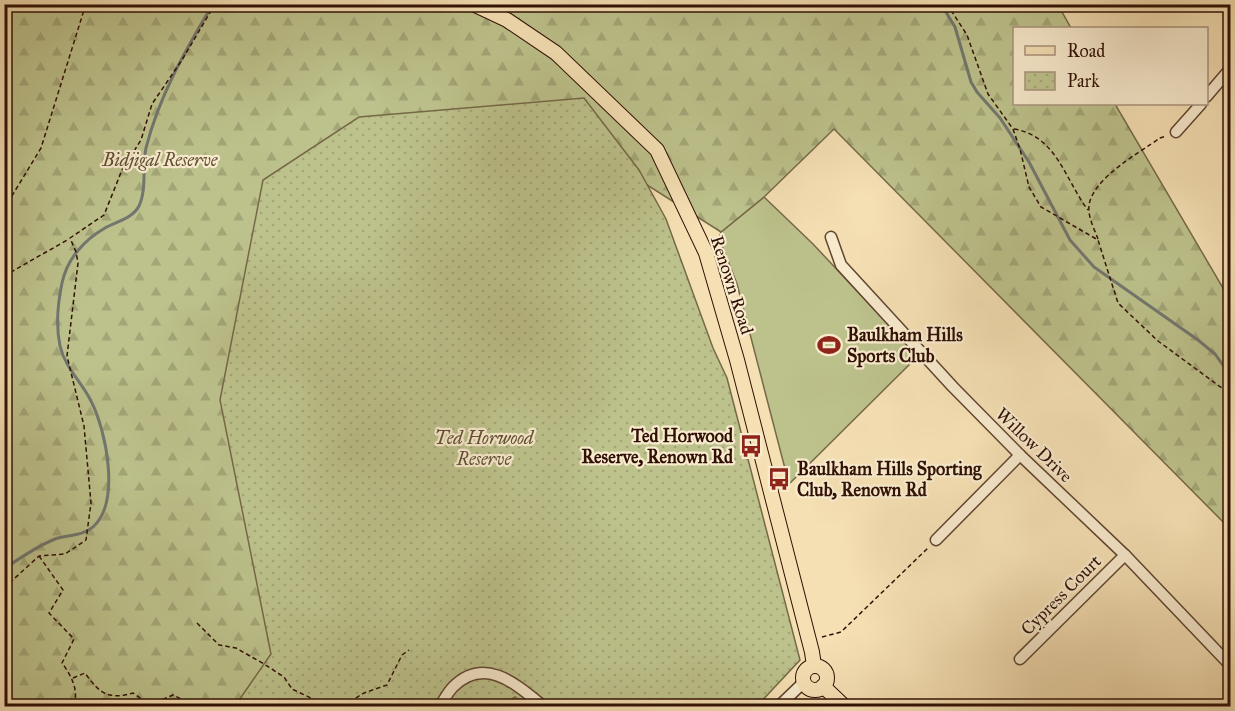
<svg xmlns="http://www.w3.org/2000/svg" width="1235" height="711" font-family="'IM FELL Great Primer',serif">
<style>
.green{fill:#bdc28c;stroke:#766948;stroke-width:1.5}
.forest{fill:url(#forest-firs);stroke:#766948;stroke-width:1.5}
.park{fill:url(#park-dots);stroke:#766948;stroke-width:1.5}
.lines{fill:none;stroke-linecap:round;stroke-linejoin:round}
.stream{stroke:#72776f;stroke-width:3}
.minor-casing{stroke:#614431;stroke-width:13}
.major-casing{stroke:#301005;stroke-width:16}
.path{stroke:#301005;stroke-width:1.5;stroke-dasharray:4.5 3;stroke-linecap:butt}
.minor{stroke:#f8ebce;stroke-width:10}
.major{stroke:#f5e0b4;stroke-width:14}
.labels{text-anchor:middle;stroke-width:4.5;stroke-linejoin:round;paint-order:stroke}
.park-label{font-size:18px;font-style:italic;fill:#614e34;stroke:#f8ebce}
.street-label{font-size:18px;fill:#301005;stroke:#f8ebce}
.poi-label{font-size:18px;font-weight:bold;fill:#301005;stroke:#f8ebce;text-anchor:start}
</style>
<defs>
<pattern id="forest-firs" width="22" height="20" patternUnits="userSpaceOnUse" patternTransform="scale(1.5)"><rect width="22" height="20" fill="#bdc28c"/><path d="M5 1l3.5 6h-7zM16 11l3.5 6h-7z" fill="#a3a677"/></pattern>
<pattern id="park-dots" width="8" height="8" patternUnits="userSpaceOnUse" patternTransform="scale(1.5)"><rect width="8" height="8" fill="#bdc28c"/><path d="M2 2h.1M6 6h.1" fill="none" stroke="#a3a677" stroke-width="1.8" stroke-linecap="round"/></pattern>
</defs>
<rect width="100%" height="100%" fill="#f5e0b4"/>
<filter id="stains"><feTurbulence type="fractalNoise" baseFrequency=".00333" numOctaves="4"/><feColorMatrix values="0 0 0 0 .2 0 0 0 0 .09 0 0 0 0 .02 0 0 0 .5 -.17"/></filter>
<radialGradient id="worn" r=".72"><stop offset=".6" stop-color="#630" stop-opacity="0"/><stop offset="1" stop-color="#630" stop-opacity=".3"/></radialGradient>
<path class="green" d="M764 197 813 244 918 356 789 484 737 284 719 238 721 232Z"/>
<path class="forest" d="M4 5H1058L1071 28H1014V104H1115L1230 300V529L834 129 764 197 721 232 575 139 287 706H5Z"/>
<path class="park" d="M584 98 639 170 666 219 713 348 727 378 800 660 757 706H527L515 697 501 706H235L271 654 220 400 263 180 359 117Z"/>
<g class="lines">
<g class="stream">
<path d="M941 4 955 27 971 82 977 92 1000 118 1029 162 1070 240 1094 267 1198 340 1215 354 1230 375"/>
<path d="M4 569C20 558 37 546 55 539 67 535 83 536 93 527 121 502 106 430 91 401 82 382 65 368 60 346 56 327 58 302 62 283 67 259 84 240 105 228 116 222 133 218 139 206 147 189 142 166 146 148 159 96 186 49 213 4"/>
</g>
<g class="minor-casing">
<g id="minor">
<path d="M1206 97 1230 69"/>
<path d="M1176 132 1201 104"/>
<path d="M831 237 841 265 953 387 1020 455 1125 555 1230 665"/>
<path d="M936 540 1020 455"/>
<path d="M1020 659 1125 555"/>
<path d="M440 706C444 700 448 692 453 687 485 655 517 685 543 706"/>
<path d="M779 706 804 682"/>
</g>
</g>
<g class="major-casing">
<g id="major">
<path d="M473 4 507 20 556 53 657 150 706 253 737 360 812 652 814 666"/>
<circle cx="815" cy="678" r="12"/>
<path d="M823 686 844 706"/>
</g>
</g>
<g class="path">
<path d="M947 4 967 35 988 94 1013 129 1020 149 1029 187 1041 207 1098 240 1118 303 1158 341 1230 394"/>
<path d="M1014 129C1057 136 1065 180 1088 210"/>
<path d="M4 209 41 148 84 10"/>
<path d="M1098 239C1095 231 1090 221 1089 212 1085 182 1139 153 1160 138L1166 136"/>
<path d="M4 276 69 239"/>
<path d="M39 556 63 590 49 613 74 639 62 663C71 675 80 692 73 706"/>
<path d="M4 588 39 556 65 554 86 540 91 503 84 426 67 356 78 263 76 252 70 238 104 215 122 170 141 140 152 104 182 60 215 4"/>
<path d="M197 623 219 645 236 648 264 664 284 677 292 689 315 700 339 706"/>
<path d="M822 637 841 632 929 547"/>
<path d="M73 678 85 673C100 694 108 700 133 693L150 705 173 695 195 706"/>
<path d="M343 706 364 693 387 685 402 655 409 650"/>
</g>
<use href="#minor" class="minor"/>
<use href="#major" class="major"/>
</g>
<defs>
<g id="stadium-bare" transform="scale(1.8)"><path d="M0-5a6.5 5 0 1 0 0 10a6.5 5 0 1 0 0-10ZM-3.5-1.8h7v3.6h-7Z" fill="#8f2418" stroke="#f8ebce" stroke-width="2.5" paint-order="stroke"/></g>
<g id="bus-bare" transform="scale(1.8)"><path d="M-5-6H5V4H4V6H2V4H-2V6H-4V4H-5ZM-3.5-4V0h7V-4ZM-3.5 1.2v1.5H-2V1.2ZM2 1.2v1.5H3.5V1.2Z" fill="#8f2418" stroke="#f8ebce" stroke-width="2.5" paint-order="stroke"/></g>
</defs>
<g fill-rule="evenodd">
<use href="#stadium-bare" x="829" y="345"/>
<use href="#bus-bare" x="751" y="446"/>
<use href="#bus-bare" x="779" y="479"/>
</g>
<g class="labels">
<g class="park-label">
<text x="160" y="166">Bidjigal Reserve</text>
<text x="484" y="444">Ted Horwood<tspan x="484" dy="21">Reserve</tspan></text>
</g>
<g class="street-label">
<text transform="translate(732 285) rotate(72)" y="6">Renown Road</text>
<text transform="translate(1034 445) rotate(44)" y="6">Willow Drive</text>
<text transform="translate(1061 595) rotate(-45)" y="6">Cypress Court</text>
</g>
<g class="poi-label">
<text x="847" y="341">Baulkham Hills<tspan x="847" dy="21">Sports Club</tspan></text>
<text x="733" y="442" text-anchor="end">Ted Horwood<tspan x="733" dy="21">Reserve, Renown Rd</tspan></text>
<text x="797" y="475">Baulkham Hills Sporting<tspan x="797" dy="21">Club, Renown Rd</tspan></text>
</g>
</g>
<rect width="1235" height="711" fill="none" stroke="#f5e0b4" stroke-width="24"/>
<rect x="6" y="6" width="1223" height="699" fill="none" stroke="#301005" stroke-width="3"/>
<rect x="12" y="12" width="1211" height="687" fill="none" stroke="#301005" stroke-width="1.5"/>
<rect x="1013" y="27" width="195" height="78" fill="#f8ebce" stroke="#a8937e" stroke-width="1.5"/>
<rect x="1025" y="46" width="30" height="9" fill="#f5e0b4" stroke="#a8937e" stroke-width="1.5"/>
<text x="1067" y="57" font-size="18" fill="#301005">Road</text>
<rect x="1025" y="72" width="30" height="18" fill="url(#park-dots)" stroke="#a8937e" stroke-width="1.5"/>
<text x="1067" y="87" font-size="18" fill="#301005">Park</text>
<rect width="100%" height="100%" filter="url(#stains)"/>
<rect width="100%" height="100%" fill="url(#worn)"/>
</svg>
